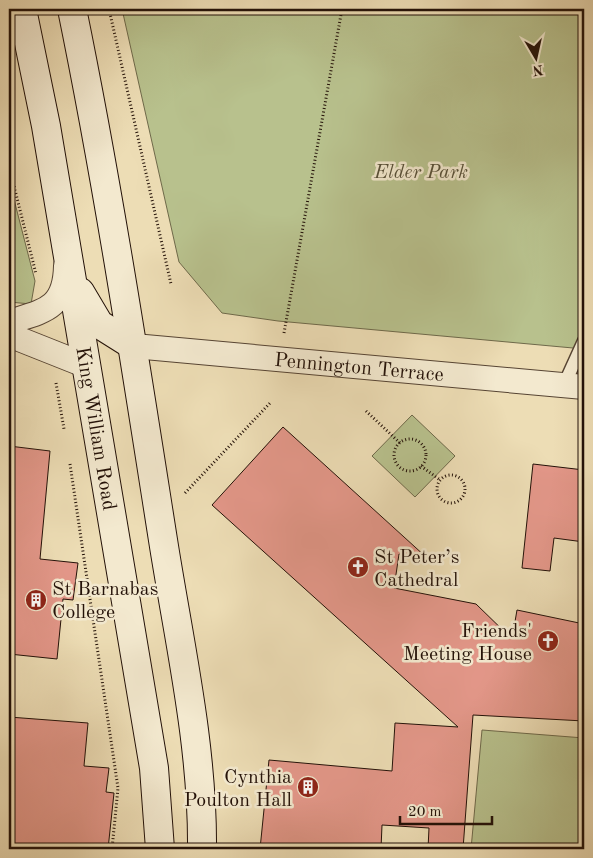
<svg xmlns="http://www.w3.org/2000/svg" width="593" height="858" font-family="'Old Standard TT',serif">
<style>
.green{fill:#b8c18d;stroke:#6e694a}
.building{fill:#e39789;stroke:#231108}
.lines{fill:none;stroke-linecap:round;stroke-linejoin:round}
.service-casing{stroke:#564433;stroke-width:15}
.minor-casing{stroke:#564433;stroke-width:26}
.secondary-casing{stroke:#231108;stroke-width:30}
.path{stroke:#231108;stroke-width:3;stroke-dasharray:1 2.5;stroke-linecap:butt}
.service{stroke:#f3e9cf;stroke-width:12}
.minor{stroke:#f3e9cf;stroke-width:24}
.secondary{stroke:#f3e9cf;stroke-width:28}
.labels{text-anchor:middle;stroke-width:5;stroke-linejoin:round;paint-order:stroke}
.park-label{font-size:20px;font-style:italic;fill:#574f37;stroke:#f3e9cf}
.street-label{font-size:20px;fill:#231108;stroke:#f3e9cf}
.poi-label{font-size:20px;fill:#231108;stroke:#f3e9cf;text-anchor:start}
</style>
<rect width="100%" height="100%" fill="#edddb5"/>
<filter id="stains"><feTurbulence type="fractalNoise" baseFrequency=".004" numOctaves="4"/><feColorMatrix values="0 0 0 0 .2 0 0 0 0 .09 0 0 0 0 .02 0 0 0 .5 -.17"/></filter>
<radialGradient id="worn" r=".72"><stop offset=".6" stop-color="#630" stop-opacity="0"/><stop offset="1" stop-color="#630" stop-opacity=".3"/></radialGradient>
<g class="green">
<path d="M122 9H584V349L278 321 222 313 179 262Z"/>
<path d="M9 180 35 281 31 304 9 302Z"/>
<path d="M412 415 455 456 415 497 372 456Z"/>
<path d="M482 730 584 738V849H471Z"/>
</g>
<g class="building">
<path d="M283 427 426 557 399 554 394 588 476 604 512 639 517 610 584 624V721L473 715 463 849H428L429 828 382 825 381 849H260L269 760 392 771 395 723 458 727 212 505Z"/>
<path d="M9 446 50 451 40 559 78 563 73 600 63 599 57 659 9 654Z"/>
<path d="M533 464 584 470V542L554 538 550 571 522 568Z"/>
<path d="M9 717 88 723 84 766 109 768 106 792 114 793 108 849H9Z"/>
</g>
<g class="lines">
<g class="service-casing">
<path id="service" d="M564 385 584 341"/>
</g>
<g class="minor-casing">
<g id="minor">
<path d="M9 322C44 311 65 309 66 266"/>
<path d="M9 335 87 366"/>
<path id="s1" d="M134 346 584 387"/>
</g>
</g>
<g class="secondary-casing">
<g id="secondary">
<path id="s2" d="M22 9 46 126 154 768 160 849"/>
<path d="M72 9C108 185 135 362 163 540 179 642 203 745 202 849"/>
<path d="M80 292 99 324 134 346"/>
</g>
</g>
<g class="path">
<path d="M109 9 171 284"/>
<path d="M9 166 36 274"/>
<path d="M284 333 342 9"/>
<path d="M56 383 64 429"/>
<path d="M366 411 400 443"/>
<circle cx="410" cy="455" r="16"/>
<path d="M70 464 118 788 112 849"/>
<path d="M421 466 440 480"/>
<circle cx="451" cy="489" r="14"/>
<path d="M185 493 271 402"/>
</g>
<use href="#service" class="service"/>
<use href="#minor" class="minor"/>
<use href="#secondary" class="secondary"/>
</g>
<defs>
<g id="church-disc" transform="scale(1.125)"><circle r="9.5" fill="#8f2418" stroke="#f3e9cf"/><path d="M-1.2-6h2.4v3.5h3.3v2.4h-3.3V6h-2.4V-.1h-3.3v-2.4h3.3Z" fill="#fff"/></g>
<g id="building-disc" transform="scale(1.125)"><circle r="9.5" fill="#8f2418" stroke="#f3e9cf"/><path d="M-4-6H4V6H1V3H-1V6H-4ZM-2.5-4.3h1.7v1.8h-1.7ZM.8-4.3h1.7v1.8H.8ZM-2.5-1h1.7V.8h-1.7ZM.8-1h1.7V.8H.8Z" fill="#fff"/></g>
</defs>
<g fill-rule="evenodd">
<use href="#church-disc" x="358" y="567"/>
<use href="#building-disc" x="36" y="600"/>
<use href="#church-disc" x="548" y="641"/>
<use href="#building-disc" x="308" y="787"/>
</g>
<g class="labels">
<g class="park-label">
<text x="421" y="178">Elder Park</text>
</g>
<g class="street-label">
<text dy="7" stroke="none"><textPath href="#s1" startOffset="226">Pennington Terrace</textPath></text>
<text dy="7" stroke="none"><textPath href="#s2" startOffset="426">King William Road</textPath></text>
</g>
<g class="poi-label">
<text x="374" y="563">St Peter’s<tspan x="374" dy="23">Cathedral</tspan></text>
<text x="52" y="595">St Barnabas<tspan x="52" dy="23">College</tspan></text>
<text x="532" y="637" text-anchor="end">Friends'<tspan x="532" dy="23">Meeting House</tspan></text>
<text x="292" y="783" text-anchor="end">Cynthia<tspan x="292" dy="23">Poulton Hall</tspan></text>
</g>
</g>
<rect width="593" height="858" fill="none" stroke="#edddb5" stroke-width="30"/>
<rect x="10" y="10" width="573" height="838" fill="none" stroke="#231108" stroke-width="2.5"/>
<rect x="15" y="15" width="563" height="828" fill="none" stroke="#231108"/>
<g transform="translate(536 58) rotate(171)" stroke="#f3e9cf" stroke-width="4" paint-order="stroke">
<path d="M0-4L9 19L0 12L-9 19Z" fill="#231108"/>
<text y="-8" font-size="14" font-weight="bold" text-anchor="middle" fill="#231108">N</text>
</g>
<path d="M400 816v8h92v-8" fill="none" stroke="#231108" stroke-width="2.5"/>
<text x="408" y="816" font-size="15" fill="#231108" stroke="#f3e9cf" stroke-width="4" paint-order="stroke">20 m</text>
<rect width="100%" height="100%" filter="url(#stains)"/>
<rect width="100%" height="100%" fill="url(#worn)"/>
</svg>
